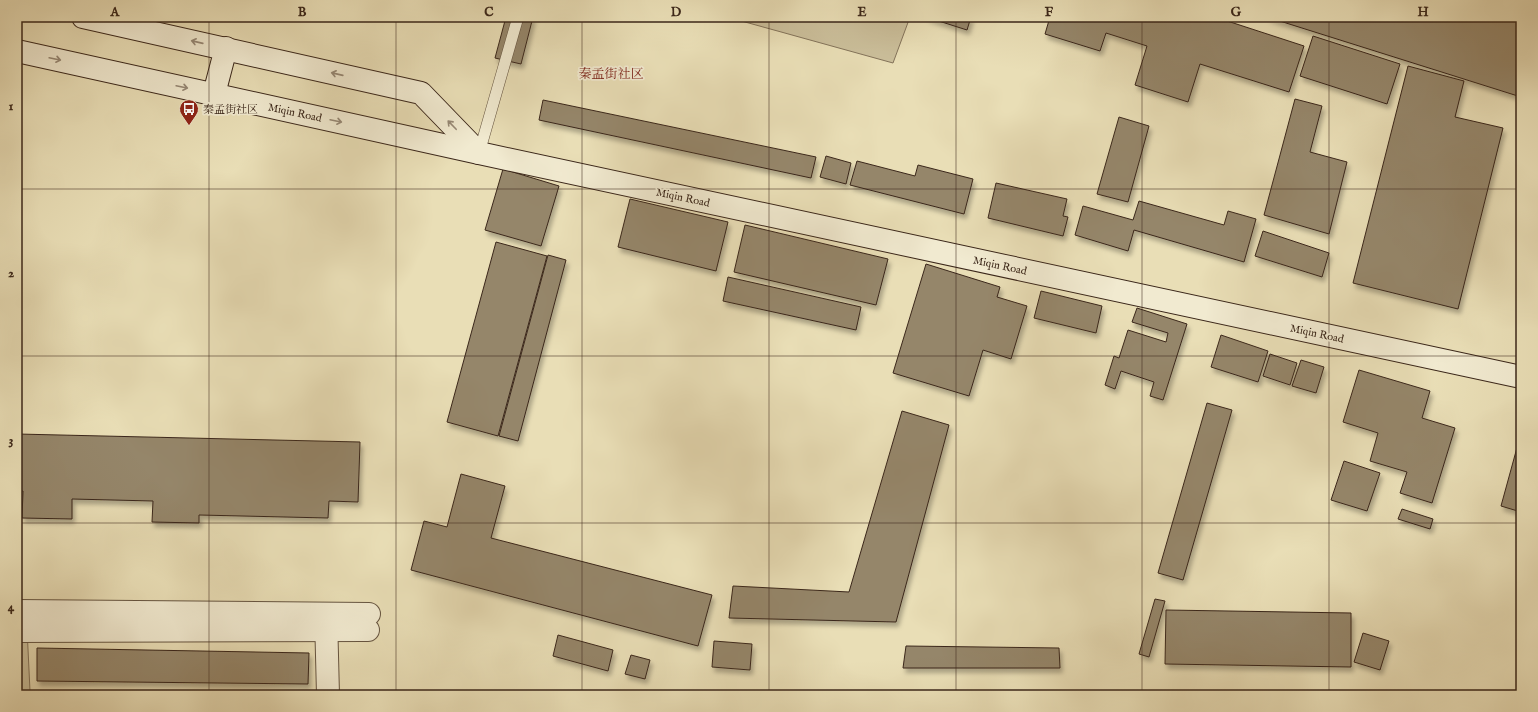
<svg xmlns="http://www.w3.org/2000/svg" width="1538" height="712" font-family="'IM FELL English','Noto Serif SC',serif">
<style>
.green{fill:#cbbf9b;stroke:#83735a}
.building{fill:#95866b;stroke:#3b271a;filter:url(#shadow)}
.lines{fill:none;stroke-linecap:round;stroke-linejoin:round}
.lane-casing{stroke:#665541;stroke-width:12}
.street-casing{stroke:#665541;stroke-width:24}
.secondary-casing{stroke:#3b271a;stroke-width:24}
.lane{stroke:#f1ead0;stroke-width:11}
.street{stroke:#f1ead0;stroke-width:22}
.secondary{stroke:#f1ead0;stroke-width:22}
.oneway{stroke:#968875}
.grid{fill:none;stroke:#3b271a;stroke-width:1;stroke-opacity:0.55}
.labels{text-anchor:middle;stroke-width:3.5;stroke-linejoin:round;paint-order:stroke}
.poi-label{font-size:11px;fill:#3b271a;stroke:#f1ead0;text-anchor:start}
.street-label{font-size:11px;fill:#3b271a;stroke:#f1ead0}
.quarter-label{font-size:13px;fill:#7a1f14;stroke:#f1ead0}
.neatline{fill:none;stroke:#3b271a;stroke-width:1.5}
.grid-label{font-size:13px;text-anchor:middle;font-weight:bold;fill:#3b271a}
</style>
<defs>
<filter id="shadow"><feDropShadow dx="2.5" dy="4.5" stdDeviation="2" flood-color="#0004"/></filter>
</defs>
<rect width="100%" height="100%" fill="#e9deb6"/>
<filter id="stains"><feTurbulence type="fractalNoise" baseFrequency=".005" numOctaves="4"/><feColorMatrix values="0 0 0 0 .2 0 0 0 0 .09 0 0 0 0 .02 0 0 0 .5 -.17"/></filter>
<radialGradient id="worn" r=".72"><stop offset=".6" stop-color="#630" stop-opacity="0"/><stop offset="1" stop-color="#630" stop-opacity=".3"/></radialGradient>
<g class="green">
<path d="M727 17H910L893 63Z"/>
<path d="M27 628 30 691H17V629Z"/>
</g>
<g class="building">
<path d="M506 17H533L521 64 495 58Z"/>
<path d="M926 17H971L967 30Z"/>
<path d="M1050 17H1215L1304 46 1289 92 1200 64 1188 102 1135 85 1147 46 1106 33 1100 51 1045 34Z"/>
<path d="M1267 17H1521V97Z"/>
<path d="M1313 36 1400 64 1387 104 1300 76Z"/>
<path d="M1408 66 1464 81 1455 117 1503 128 1458 309 1353 283Z"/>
<path d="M1295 99 1322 106 1310 152 1347 162 1329 234 1264 215Z"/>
<path d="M543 100 816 157 811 178 539 120Z"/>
<path d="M1119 117 1149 126 1128 202 1097 194Z"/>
<path d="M826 156 851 163 846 184 820 177Z"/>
<path d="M857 161 915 176 918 165 973 179 964 214 850 185Z"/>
<path d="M503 169 559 186 541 246 485 230Z"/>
<path d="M996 183 1067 199 1063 216 1068 217 1063 236 988 218Z"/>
<path d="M630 199 728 222 716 271 618 247Z"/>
<path d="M1139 201 1224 225 1228 211 1256 219 1244 262 1134 230 1128 251 1075 235 1083 206 1133 220Z"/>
<path d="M745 225 888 259 876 305 734 272Z"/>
<path d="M1263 231 1329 253 1322 277 1255 256Z"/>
<path d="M496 242 547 256 498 436 447 422Z"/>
<path d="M548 255 566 260 518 441 499 436Z"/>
<path d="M926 264 1000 287 997 297 1027 306 1011 359 983 350 969 396 893 373Z"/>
<path d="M728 277 861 307 856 330 723 301Z"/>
<path d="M1041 291 1102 306 1096 333 1034 318Z"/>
<path d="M1137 308 1187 324 1163 400 1150 396 1154 382 1121 371 1115 389 1105 385 1114 356 1119 358 1128 330 1166 342 1168 333 1132 322Z"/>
<path d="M1221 335 1268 351 1258 382 1211 367Z"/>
<path d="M1270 354 1297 363 1290 385 1263 376Z"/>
<path d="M1301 360 1324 367 1316 393 1292 386Z"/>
<path d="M1359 370 1430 391 1422 418 1455 428 1432 503 1400 493 1407 472 1370 461 1378 433 1343 422Z"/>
<path d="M1207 403 1232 410 1183 580 1158 573Z"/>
<path d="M902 411 949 425 896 622 729 618 733 586 849 592Z"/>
<path d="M1521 433V512L1501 506Z"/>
<path d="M17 434 360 442 358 502 329 501 328 518 199 515V523L152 522 153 501 72 499V519L22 518 23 491H17Z"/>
<path d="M1344 461 1380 473 1367 511 1331 500Z"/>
<path d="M461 474 505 486 491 538 712 595 698 646 411 570 424 521 447 527Z"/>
<path d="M1402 509 1433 519 1430 529 1398 519Z"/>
<path d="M1155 599 1165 601 1149 657 1139 654Z"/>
<path d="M1166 610 1351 613V667L1165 664Z"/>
<path d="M1363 633 1389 641 1380 670 1354 662Z"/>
<path d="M558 635 613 650 608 671 553 656Z"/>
<path d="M714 641 752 644 750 670 712 667Z"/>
<path d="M906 646 1059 648 1060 668H903Z"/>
<path d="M37 648 309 653 308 684 37 681Z"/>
<path d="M631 655 650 660 645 679 625 674Z"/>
</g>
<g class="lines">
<g class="lane-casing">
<path id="lane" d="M479 153 518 17"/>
</g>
<g class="street-casing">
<g id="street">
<path d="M17 611 369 614"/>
<path d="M326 616 328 695"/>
<path d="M17 631 368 630"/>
</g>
</g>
<g class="secondary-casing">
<g id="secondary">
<path d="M83 17 421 93 479 153"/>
<path d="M17 51 479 153 1521 377"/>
<path d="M214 94 226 48"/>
</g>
</g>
<use href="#lane" class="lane"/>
<use href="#street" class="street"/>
<use href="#secondary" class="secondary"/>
</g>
<defs><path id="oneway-shaft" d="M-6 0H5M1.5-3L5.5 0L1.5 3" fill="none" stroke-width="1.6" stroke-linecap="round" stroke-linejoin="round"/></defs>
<g class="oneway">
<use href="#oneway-shaft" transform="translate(197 42) rotate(-167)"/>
<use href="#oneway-shaft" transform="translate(55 59) rotate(12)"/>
<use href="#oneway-shaft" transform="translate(337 74) rotate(-167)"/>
<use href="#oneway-shaft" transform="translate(182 87) rotate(12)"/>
<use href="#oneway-shaft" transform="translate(336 121) rotate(12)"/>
<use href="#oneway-shaft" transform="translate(452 125) rotate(-134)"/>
</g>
<path class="grid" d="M209 17V695M396 17V695M582 17V695M769 17V695M956 17V695M1142 17V695M1329 17V695M17 189H1521M17 356H1521M17 523H1521"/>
<defs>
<g id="bus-pin" transform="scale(1)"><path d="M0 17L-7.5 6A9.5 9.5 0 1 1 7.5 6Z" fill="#8f2418" stroke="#f1ead0"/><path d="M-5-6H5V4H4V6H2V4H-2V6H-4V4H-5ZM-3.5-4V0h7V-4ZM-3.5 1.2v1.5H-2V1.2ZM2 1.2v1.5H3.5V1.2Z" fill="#fff"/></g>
</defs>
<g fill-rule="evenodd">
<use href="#bus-pin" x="189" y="109"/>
</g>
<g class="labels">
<g class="poi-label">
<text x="203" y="113">秦孟街社区</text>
</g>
<g class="street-label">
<text transform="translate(295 112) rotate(12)" y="4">Miqin Road</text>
<text transform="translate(683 197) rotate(12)" y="4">Miqin Road</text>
<text transform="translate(1000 265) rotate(12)" y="4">Miqin Road</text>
<text transform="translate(1317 333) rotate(12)" y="4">Miqin Road</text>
</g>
<g class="quarter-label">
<text x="611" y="78">秦孟街社区</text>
</g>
</g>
<rect width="1538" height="712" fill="none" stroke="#e9deb6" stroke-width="44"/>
<rect x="22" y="22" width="1494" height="668" class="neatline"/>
<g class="grid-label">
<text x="115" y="16">A</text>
<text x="302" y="16">B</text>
<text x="489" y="16">C</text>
<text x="676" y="16">D</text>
<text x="862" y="16">E</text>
<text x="1049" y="16">F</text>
<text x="1236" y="16">G</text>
<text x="1423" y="16">H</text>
<text x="11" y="110">1</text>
<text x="11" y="277">2</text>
<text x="11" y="444">3</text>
<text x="11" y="611">4</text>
</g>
<rect width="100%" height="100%" filter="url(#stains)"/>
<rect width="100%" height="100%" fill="url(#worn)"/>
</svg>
